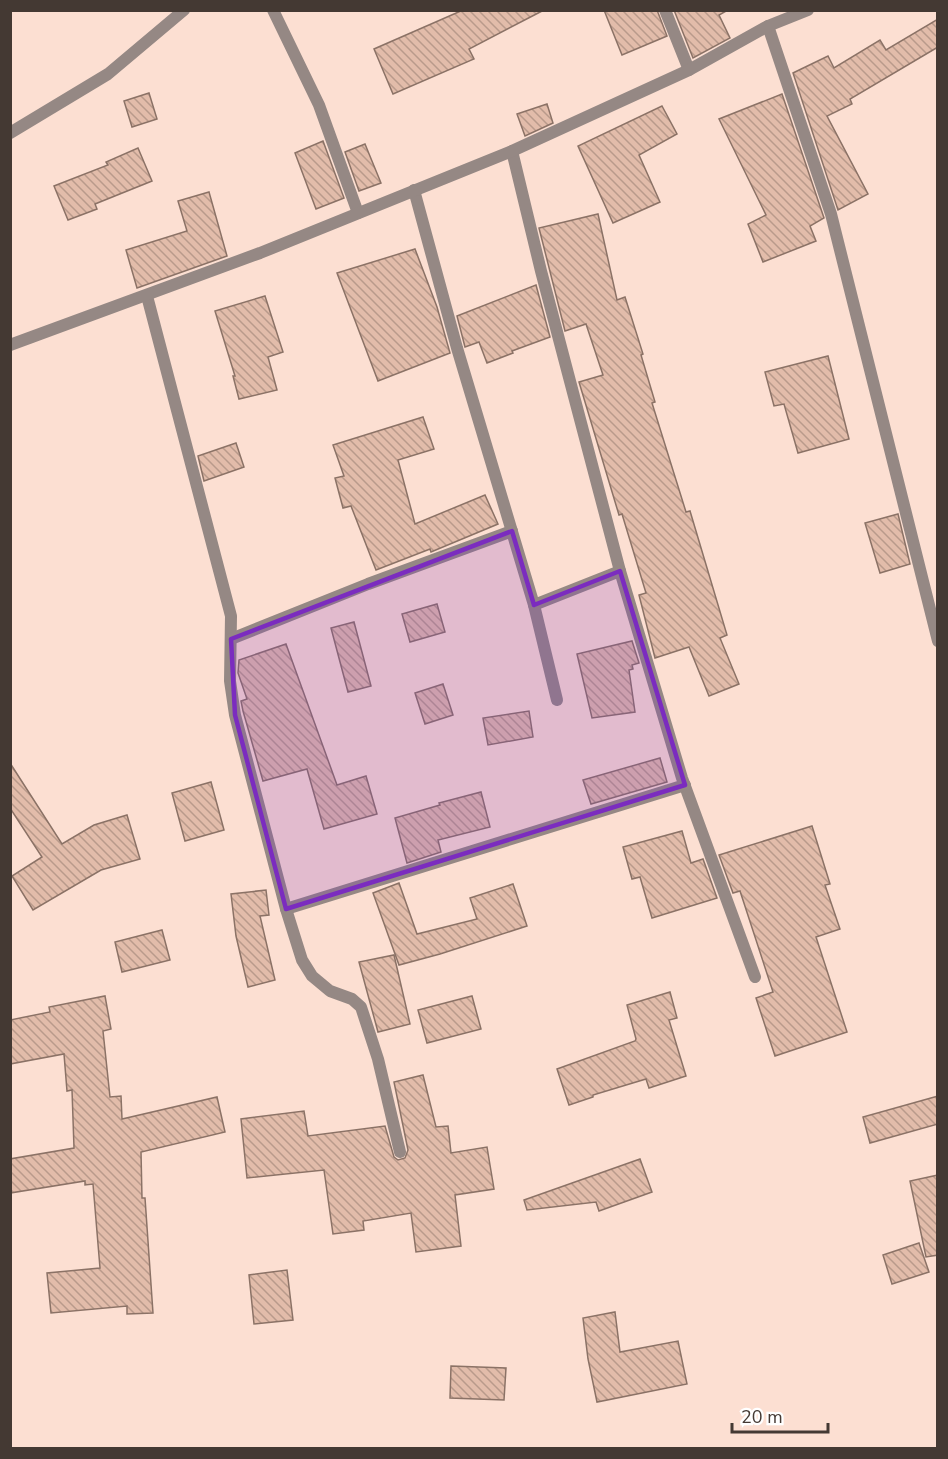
<svg xmlns="http://www.w3.org/2000/svg" width="948" height="1459" font-family="'Nunito Sans',sans-serif">
<style>
.building{fill:url(#building-back-hatch);stroke:#8b7266;stroke-width:1.5}
.lines{fill:none;stroke-linecap:round;stroke-linejoin:round}
.street{stroke:#958884;stroke-width:12}
.marked{fill:#7b2cbf;fill-opacity:0.2;stroke:#7b2cbf;stroke-width:4.5;stroke-linejoin:round}
</style>
<defs>
<pattern id="building-back-hatch" width="6" height="6" patternUnits="userSpaceOnUse" patternTransform="scale(1.5)"><rect width="6" height="6" fill="#e2bcaa"/><path d="M-1 5l2 2M0 0l6 6M5-1l2 2" fill="none" stroke="#b99a8b"/></pattern>
</defs>
<rect width="100%" height="100%" fill="#fcdfd2"/>
<g class="building">
<path d="M463 10H544L469 49 474 59 393 94 374 49Z"/>
<path d="M604 10H657L667 36 622 55Z"/>
<path d="M674 10H728L719 15 730 38 693 58Z"/>
<path d="M938 19V47L850 99 852 104 827 116 868 194 838 210 793 73 828 56 834 68 880 40 886 50Z"/>
<path d="M149 93 157 119 132 127 124 101Z"/>
<path d="M782 94 824 218 810 226 816 241 763 262 748 224 766 215 719 119Z"/>
<path d="M547 104 553 123 525 136 517 114Z"/>
<path d="M662 106 677 134 639 155 660 202 613 223 578 146Z"/>
<path d="M323 141 344 198 316 209 295 153Z"/>
<path d="M365 144 381 183 359 191 345 152Z"/>
<path d="M138 148 152 181 95 204 97 209 68 220 54 186 108 165 106 162Z"/>
<path d="M209 192 227 256 137 288 126 250 187 231 178 201Z"/>
<path d="M598 214 617 300 625 297 643 354 641 355 655 402 652 403 686 512 690 511 727 635 720 638 739 684 709 696 689 647 655 658 639 595 646 593 622 514 619 515 579 382 603 375 586 324 565 331 539 228Z"/>
<path d="M415 249 437 307 450 353 378 381 337 273Z"/>
<path d="M536 285 550 337 512 351 513 353 487 363 479 342 465 347 457 316Z"/>
<path d="M265 296 283 352 268 357 277 390 239 399 233 376H235L215 311Z"/>
<path d="M828 356 849 439 798 453 784 404 774 406 765 372Z"/>
<path d="M423 417 434 449 398 460 415 524 485 495 498 524 431 552 430 549 376 570 351 506 343 508 335 478 344 476 333 445Z"/>
<path d="M236 443 244 467 204 481 198 456Z"/>
<path d="M898 514 910 564 880 573 865 523Z"/>
<path d="M437 604 445 632 410 642 402 614Z"/>
<path d="M354 622 371 686 348 692 331 628Z"/>
<path d="M632 641 639 663 632 665 633 669 629 670 635 712 592 718 577 654Z"/>
<path d="M286 644 337 785 366 776 377 814 324 829 307 769 263 781 243 711 241 701 247 699 238 673 239 660Z"/>
<path d="M443 684 453 715 425 724 415 693Z"/>
<path d="M529 711 533 737 488 745 483 718Z"/>
<path d="M660 758 667 782 591 804 583 780Z"/>
<path d="M10 763 62 844 94 825 127 815 140 859 101 870 33 910 12 876 42 857 10 808Z"/>
<path d="M211 782 224 830 185 841 172 793Z"/>
<path d="M481 792 490 827 438 840 441 852 407 863 395 818 440 805 439 803Z"/>
<path d="M812 826 830 884 825 885 840 929 816 937 847 1032 775 1056 756 998 773 992 740 891 733 893 719 855Z"/>
<path d="M682 831 691 863 703 859 717 898 652 918 640 877 632 879 623 847Z"/>
<path d="M399 883 417 934 477 919 470 898 513 884 527 926 440 954 399 965 373 893Z"/>
<path d="M266 890 269 915 260 916 275 980 248 987 236 936 231 894Z"/>
<path d="M162 930 170 960 122 972 115 942Z"/>
<path d="M394 955 410 1024 378 1032 359 962Z"/>
<path d="M670 992 677 1018 669 1020 686 1076 649 1088 646 1079 593 1095V1097L569 1105 557 1069 635 1041 636 1039 627 1005Z"/>
<path d="M105 996 111 1029 103 1031 110 1097 121 1096 122 1119 217 1097 225 1132 141 1152 142 1198H145L153 1313 127 1314V1306L51 1313 47 1273 100 1268 93 1184 85 1185V1181L10 1193V1159L74 1148 72 1090 67 1091 64 1054 10 1064V1020L50 1012 49 1007Z"/>
<path d="M472 996 481 1029 427 1043 418 1010Z"/>
<path d="M423 1075 436 1127 448 1126 451 1153 487 1147 494 1189 455 1195 461 1246 416 1252 411 1213 363 1221 364 1230 333 1234 324 1170 247 1178 241 1119 304 1111 308 1136 385 1126 394 1157 398 1160 405 1158 408 1150 394 1082Z"/>
<path d="M938 1096V1124L870 1143 863 1117Z"/>
<path d="M640 1159 652 1192 599 1211 596 1202 527 1210 524 1200Z"/>
<path d="M938 1175V1255L926 1257 910 1181Z"/>
<path d="M919 1243 929 1272 892 1284 883 1255Z"/>
<path d="M287 1270 293 1320 254 1324 249 1275Z"/>
<path d="M615 1312 620 1352 678 1341 687 1384 597 1402 588 1359 583 1318Z"/>
<path d="M451 1366 506 1368 504 1400 450 1398Z"/>
</g>
<g class="lines">
<g class="street">
<path d="M273 10 319 105 358 213"/>
<path d="M665 10 689 70"/>
<path d="M768 26 831 214 938 641"/>
<path d="M10 133 108 74 184 10"/>
<path d="M512 151 541 271 620 571 682 778 755 977"/>
<path d="M414 190 457 348 534 605 620 571"/>
<path d="M147 296 231 616 230 681 235 715 286 909 302 960 312 976 330 991 352 999 361 1007 378 1059 400 1152"/>
<path d="M10 345 260 253 512 151 689 70 768 26 808 10"/>
<path d="M534 605 557 700"/>
<path d="M231 639 368 584 512 531"/>
<path d="M286 909 685 785"/>
</g>
</g>
<path class="marked" d="M512 531 534 605 620 571 685 785 286 909 235 715 231 639Z"/>
<rect width="948" height="1459" fill="none" stroke="#443933" stroke-width="24"/>
<path d="M732 1423v9h96v-9" fill="none" stroke="#443933" stroke-width="3"/>
<text x="741" y="1423" font-size="18" fill="#443933" stroke="#ffffff" stroke-width="4.5" paint-order="stroke">20 m</text>
</svg>
